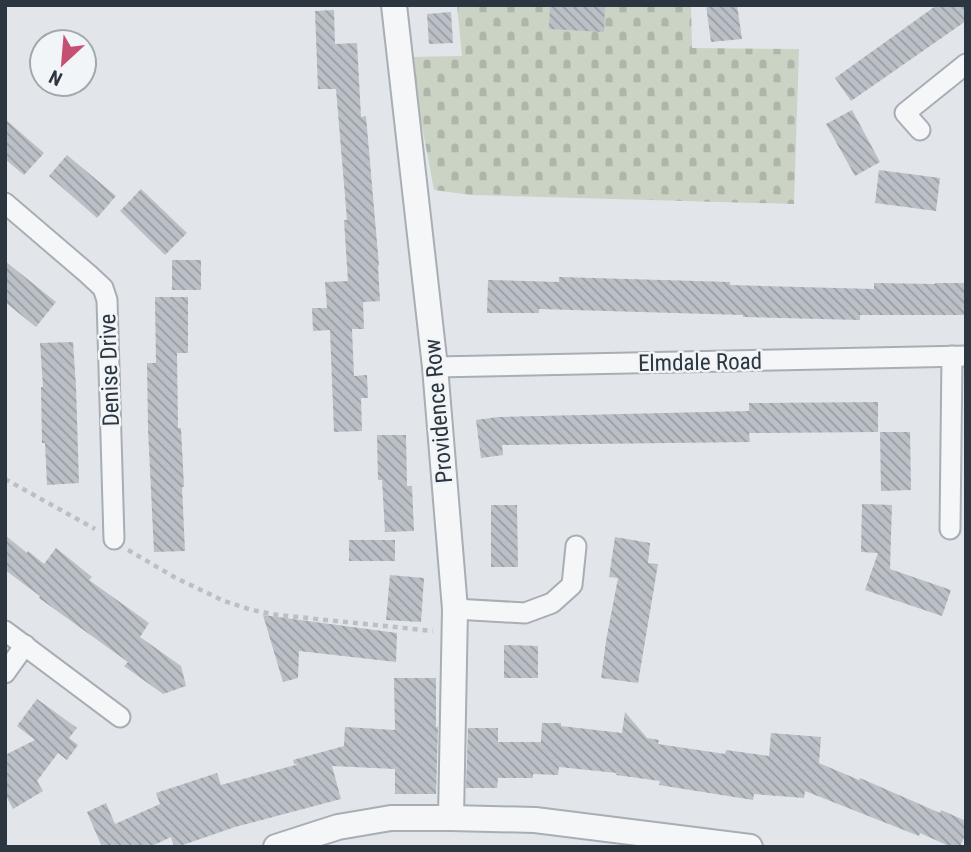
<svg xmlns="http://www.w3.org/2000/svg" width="971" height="852" font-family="'Roboto Condensed',sans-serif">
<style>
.cemetery{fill:url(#cemetery-stones)}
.building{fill:url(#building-back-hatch)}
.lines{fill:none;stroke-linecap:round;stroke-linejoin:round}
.minor-casing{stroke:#a7aeb4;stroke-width:23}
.tertiary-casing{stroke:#a7aeb4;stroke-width:28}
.path{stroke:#bcc0c5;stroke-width:4.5;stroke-dasharray:5 5;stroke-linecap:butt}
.minor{stroke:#f5f6f8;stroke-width:19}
.tertiary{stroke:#f5f6f8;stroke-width:24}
.labels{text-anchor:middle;stroke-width:5;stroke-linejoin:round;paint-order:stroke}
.street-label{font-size:23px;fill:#2b3641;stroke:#f2f5f7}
</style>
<defs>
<pattern id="cemetery-stones" width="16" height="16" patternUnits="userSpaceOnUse" patternTransform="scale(1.75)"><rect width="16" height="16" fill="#cad3c4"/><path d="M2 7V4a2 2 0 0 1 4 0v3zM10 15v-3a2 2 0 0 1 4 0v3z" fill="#aeb6aa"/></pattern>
<pattern id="building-back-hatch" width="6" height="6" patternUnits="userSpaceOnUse" patternTransform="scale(1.75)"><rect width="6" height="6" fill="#bac0c6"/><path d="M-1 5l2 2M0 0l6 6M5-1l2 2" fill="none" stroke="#979da2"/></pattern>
</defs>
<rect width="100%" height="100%" fill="#e2e6ea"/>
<path class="cemetery" d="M457 5H691L692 48 799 49 794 204 471 195 434 190 409 57 462 56Z"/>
<g class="building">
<path d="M550 5H605L604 32 549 29Z"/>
<path d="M706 5H737L742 39 711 42Z"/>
<path d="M937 5H966V21L851 101 835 78Z"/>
<path d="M334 10 335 44 357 43 361 117 366 116 379 266H378L380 301 363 302 364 329H352L354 376 367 375 368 398H361L362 431 334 432 330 330 313 331 312 308H327L325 282 348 281 344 220H347L336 89H318L315 11Z"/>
<path d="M451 12 453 43 429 44 427 14Z"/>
<path d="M852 110 880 162 855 176 826 124Z"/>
<path d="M5 119 44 153 24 175 5 159Z"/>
<path d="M67 155 116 196 97 218 49 176Z"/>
<path d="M879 170 940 178 936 211 875 203Z"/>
<path d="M141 189 187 233 165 255 120 211Z"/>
<rect x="172" y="260" width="29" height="30"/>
<path d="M5 261 56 302 36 327 5 302Z"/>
<path d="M559 277 730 282V285L874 289V283L935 284V283H966V315H860V320L743 317V315L539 309V313H487L488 280 559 282Z"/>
<path d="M155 297H188V353H177L178 428H181L184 487H182L185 551 154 552 148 429 147 363H156Z"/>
<path d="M73 342 76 387 79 483 47 485 45 443H42L41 387H43L40 343Z"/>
<path d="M878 402V432L749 433 750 442 502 445 503 455 481 458 476 420 498 417 749 411V403Z"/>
<path d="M880 432H910L911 490 881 491Z"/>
<path d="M377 435H406L407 486H412L414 531 385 532 382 480H378Z"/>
<path d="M862 504 892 505 890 569 951 590 942 616 865 590 878 553 861 552Z"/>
<path d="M491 505H517L518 567H491Z"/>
<path d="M5 535 27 553 28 551 44 564 56 548 92 577 89 580 149 623 140 637 181 666 186 686 163 694 124 666 128 662 39 598 40 596 5 570Z"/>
<path d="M615 537 650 543 648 563 658 564 638 683 601 678 606 641 618 578 609 577Z"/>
<rect x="349" y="540" width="46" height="21"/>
<path d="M390 575 424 578 421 622 386 620Z"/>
<path d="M263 615 397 633 396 662 299 651 298 678 283 682Z"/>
<path d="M504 645 538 646V678H504Z"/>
<path d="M394 678H436V727H438L436 794H395V769L332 766 341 799 235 827 177 847H174L171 837 150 847H102L87 812 106 803 115 824 160 804 156 793 217 773 221 785 299 764H294L293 760 344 746 345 727 395 730Z"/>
<path d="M37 699 77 728 69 738 78 745 67 760 58 753 37 781 43 791 13 809 5 794V755L35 740 17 726Z"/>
<path d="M625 712 647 738 659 740 658 744 725 754 726 750 769 756 771 733 821 737 819 763 859 780 860 778 940 813 941 810 966 821V833L960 847H951L920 833 919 836 805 791 804 798 754 794 753 800 659 785 660 781 616 775 617 773 559 767 558 775 533 774V778H498L497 788H466L468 728H498V742H541L542 723H561V726L622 733Z"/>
</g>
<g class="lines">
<g class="minor-casing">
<g id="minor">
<path d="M920 130 905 113 966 64"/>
<path d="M5 203 88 274 103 288 107 300 114 539"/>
<path d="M435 367 966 356"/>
<path d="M950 529 952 356"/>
<path d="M455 609 525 613 552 603 572 585 576 546"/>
<path d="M5 631 120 717"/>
<path d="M5 673 25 645"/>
</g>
</g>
<g class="tertiary-casing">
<g id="tertiary">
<path d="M394 5 435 367 455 609 451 818"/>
<path d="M276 847 338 827 391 818H451L535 820 750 847"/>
</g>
</g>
<g class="path">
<path d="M5 479 95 529"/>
<path d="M128 550 176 578 224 601 252 610 278 615 433 631"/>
</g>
<use href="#minor" class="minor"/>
<use href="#tertiary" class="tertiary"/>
</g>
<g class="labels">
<g class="street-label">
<text transform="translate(700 362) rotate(-1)" y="8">Elmdale Road</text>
<text transform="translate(109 370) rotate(-92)" y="8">Denise Drive</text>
<text transform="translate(438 411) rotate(-95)" y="8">Providence Row</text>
</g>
</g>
<rect width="971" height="852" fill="none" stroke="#2b3641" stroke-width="14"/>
<g transform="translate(63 63) rotate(206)"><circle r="33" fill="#f2f5f7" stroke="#a2a9ae" stroke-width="2"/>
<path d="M0-5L12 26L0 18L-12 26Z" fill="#c55071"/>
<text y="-10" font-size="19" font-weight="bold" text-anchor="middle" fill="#2b3641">N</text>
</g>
</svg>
